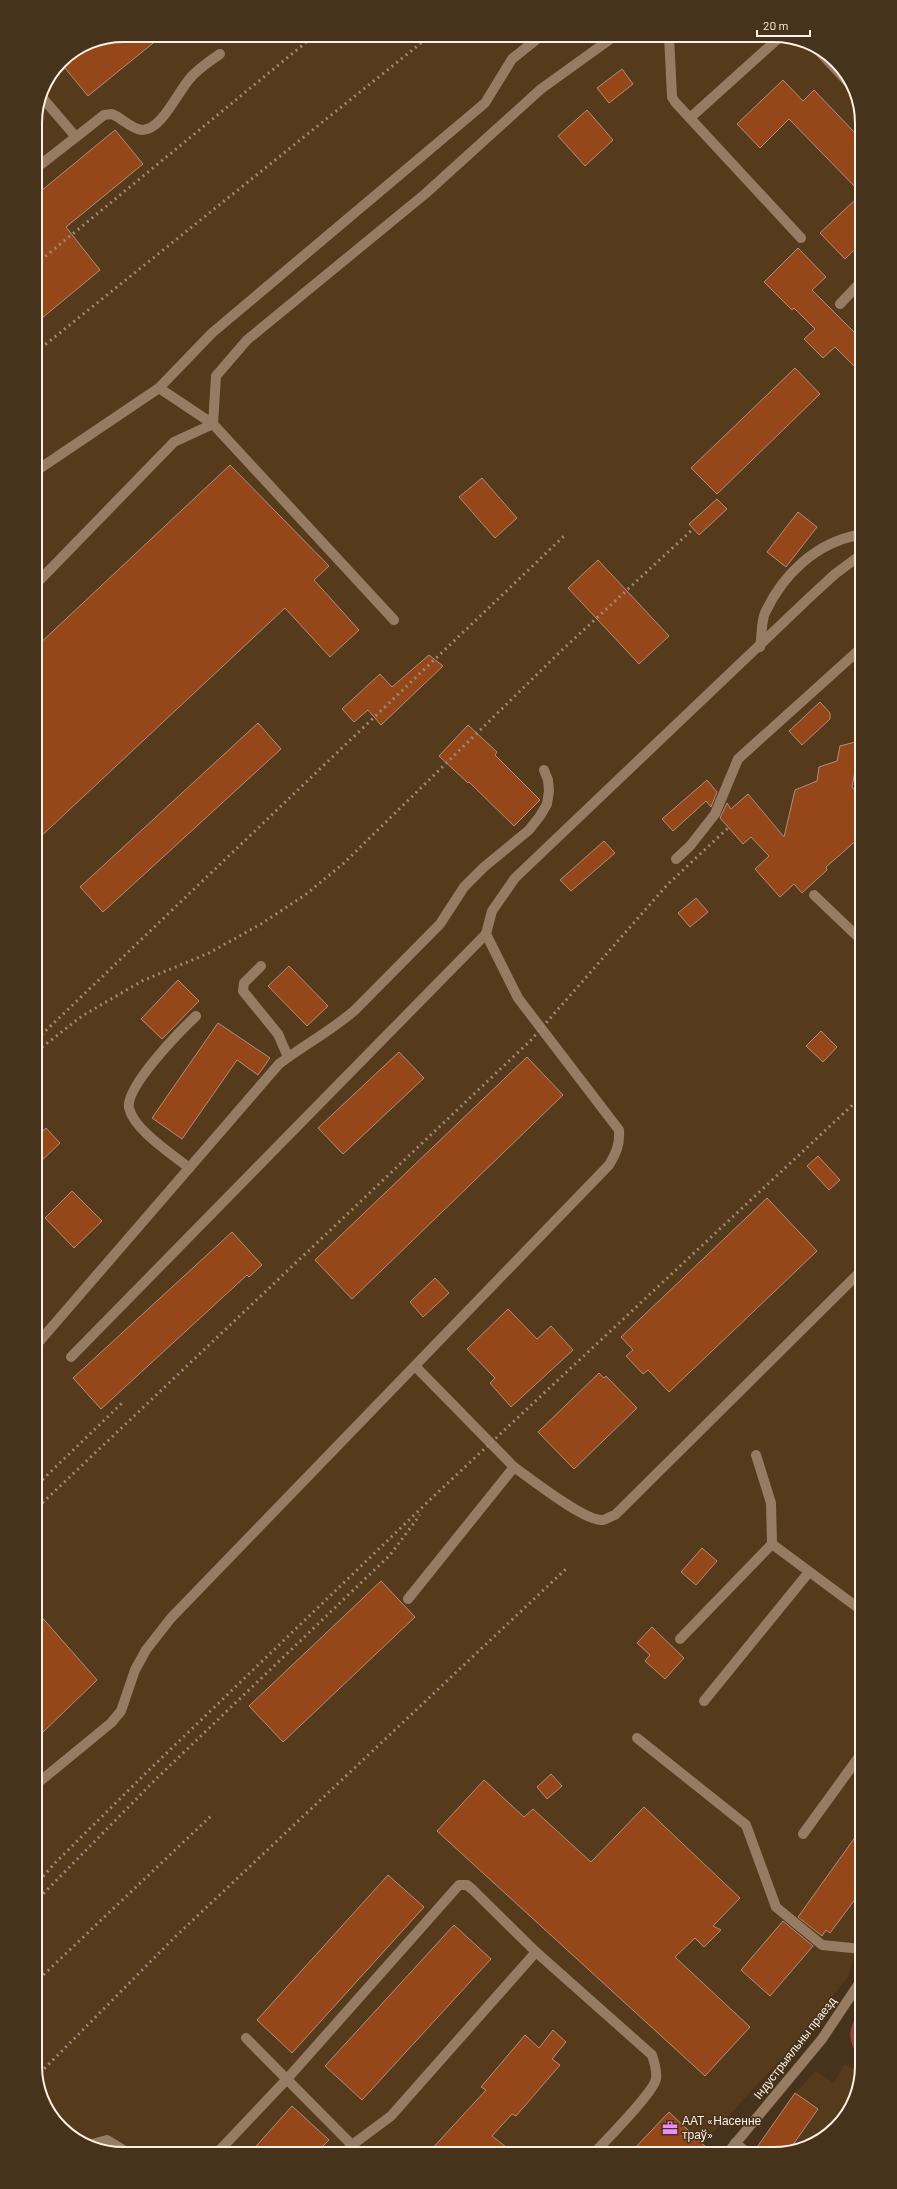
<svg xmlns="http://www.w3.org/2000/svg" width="897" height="2189" font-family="Barlow,sans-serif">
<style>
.built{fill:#553a1c}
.forest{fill:#9d433f}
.building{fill:#96471a;stroke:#b08e7e}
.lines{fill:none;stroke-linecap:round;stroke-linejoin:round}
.minor{stroke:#957c63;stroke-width:10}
.rail{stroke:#9b8976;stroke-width:3;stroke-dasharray:2 4;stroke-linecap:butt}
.labels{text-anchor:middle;stroke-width:3;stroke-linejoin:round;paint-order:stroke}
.street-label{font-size:12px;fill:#fef0e2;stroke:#47321b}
.poi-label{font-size:12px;fill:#fef0e2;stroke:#47321b;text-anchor:start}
.rim{fill:none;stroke:#fef0e2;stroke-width:2}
</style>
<rect width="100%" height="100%" fill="#47321b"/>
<g class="built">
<path d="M123 35H780L828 53 857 95 862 1942 853 1959 849 1976 784 2056 697 2150 117 2154 69 2136 40 2094 35 118 42 89 61 61 90 42Z"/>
<path d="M844 2064 860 2072 844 2119 802 2149 762 2150 758 2145 795 2093 816 2071 834 2083Z"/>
</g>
<path class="forest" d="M862 2007V2063C846 2039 847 2030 862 2007Z"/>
<g class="building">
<path d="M123 35H163L88 96 60 62 90 42Z"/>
<path d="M622 69 633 84 609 103 597 88Z"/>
<path d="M783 80 803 101 814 90 857 135 858 190 789 119 760 148 737 124Z"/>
<path d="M587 110 613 140 585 166 558 136Z"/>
<path d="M115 130 143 164 66 227 100 270 36 323 35 196Z"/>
<path d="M858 197V246L845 259 820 233Z"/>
<path d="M798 248 826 277 812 290 858 336V370L835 347 823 358 804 339 815 329 794 308 792 310 764 282Z"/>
<path d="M795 368 820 394 717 494 691 468Z"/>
<path d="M230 465 329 566 314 580 359 630 330 657 285 608 37 840 36 647Z"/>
<path d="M482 478 517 518 495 538 459 497Z"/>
<path d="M717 499 727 509 699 535 689 524Z"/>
<path d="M798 512 817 527 786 567 767 552Z"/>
<path d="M598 560 669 636 639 664 568 588Z"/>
<path d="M429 655 443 666 381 725 368 710 354 722 342 709 380 674 392 687Z"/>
<path d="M820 702 830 713V719L802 745 789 731Z"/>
<path d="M258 723 281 749 103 912 80 887Z"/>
<path d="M468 725 497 752 495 755 540 800 514 826 469 782 468 783 439 756Z"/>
<path d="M859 741V766H856L852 787 859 795V838L826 867 827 870 802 893 794 884 780 897 755 869 769 856 751 837 743 844 720 818 727 803 731 809 748 794 784 837 795 790 817 781 819 767 837 761 840 746Z"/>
<path d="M707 780 717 792 711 807 706 801 673 831 662 819Z"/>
<path d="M604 841 615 853 571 891 560 880Z"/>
<path d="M696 898 708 912 690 927 678 913Z"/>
<path d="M289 966 328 1006 307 1026 268 986Z"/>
<path d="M178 980 199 1001 162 1039 141 1019Z"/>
<path d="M218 1023 270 1058 258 1075 237 1060 182 1139 152 1118Z"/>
<path d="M821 1031 837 1047 823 1062 806 1046Z"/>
<path d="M399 1052 424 1078 343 1154 318 1128Z"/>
<path d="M527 1057 563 1095 352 1299 315 1260Z"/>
<path d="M46 1128 60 1143 38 1164 37 1136Z"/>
<path d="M818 1156 840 1180 829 1190 807 1166Z"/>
<path d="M72 1191 102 1221 74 1248 45 1218Z"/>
<path d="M767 1198 817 1251 669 1392 648 1370 643 1374 626 1356 633 1350 621 1337Z"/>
<path d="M232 1232 262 1265 249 1277 247 1275 101 1409 73 1378Z"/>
<path d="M435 1278 449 1293 423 1317 410 1302Z"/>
<path d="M508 1309 537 1339 551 1326 573 1350 511 1407 490 1383 495 1378 467 1349Z"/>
<path d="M599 1373 604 1378 606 1376 637 1408 574 1469 538 1432Z"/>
<path d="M702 1548 717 1561 696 1585 681 1572Z"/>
<path d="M381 1581 415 1617 283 1742 249 1706Z"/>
<path d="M39 1614 97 1680 39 1736Z"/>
<path d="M652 1627 684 1658 665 1679 645 1661 650 1655 637 1643Z"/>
<path d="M551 1774 562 1786 547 1799 537 1787Z"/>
<path d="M484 1780 524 1817 533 1809 591 1862 644 1807 740 1898 713 1926 721 1930 704 1947 695 1938 675 1957 750 2027 705 2076 437 1831Z"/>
<path d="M861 1829 862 1890 830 1933 826 1930 822 1936 798 1917Z"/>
<path d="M388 1875 424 1907 292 2053 257 2020Z"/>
<path d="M783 1921 813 1946 770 1996 741 1970Z"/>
<path d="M454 1925 491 1959 362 2100 325 2066Z"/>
<path d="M553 2030 566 2042 552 2059 560 2065 516 2116 512 2114 492 2136 511 2151 429 2152 486 2090 481 2087 525 2035 539 2048Z"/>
<path d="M795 2093 818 2109 790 2149 755 2150Z"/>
<path d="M292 2106 329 2140 317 2152 250 2153Z"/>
<path d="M669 2112 709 2150H633Z"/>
</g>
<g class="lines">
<g class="minor">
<path d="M669 35 672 97 675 102 801 238"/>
<path d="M817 49 849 83"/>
<path d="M690 118 781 36"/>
<path d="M76 137 104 115 112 114C122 118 131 129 142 130 163 130 179 88 193 75 201 67 211 60 220 54"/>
<path d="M35 169 76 137 40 95"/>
<path d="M840 304 858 285"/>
<path d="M159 388 213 424 394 620"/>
<path d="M36 471 159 388 212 333 485 103 512 59 542 35"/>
<path d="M36 584 174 442 213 424 216 376 247 340 425 194 541 89 616 35"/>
<path d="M760 647C762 636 761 622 765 613 783 574 816 543 858 535"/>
<path d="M676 859 690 846 715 814 738 759 859 650"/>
<path d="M814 895 859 938"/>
<path d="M261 966 244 983 243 991 278 1034 288 1057"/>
<path d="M189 1168C172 1154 134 1130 129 1108 125 1087 181 1030 196 1016"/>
<path d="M38 1343 279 1064C304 1045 331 1031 355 1010L440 924 464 887 484 867 529 830 540 816 547 804 549 791 548 780 544 770"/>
<path d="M71 1357 486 934"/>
<path d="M415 1366 514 1467"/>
<path d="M756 1455 771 1503 772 1544 861 1610"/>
<path d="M408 1599 514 1467C531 1479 585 1522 603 1520 607 1519 611 1516 615 1515L860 1272"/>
<path d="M680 1639 772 1544"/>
<path d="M704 1701 809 1572"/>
<path d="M637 1738 746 1825 776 1907 822 1945 862 1949"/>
<path d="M39 1782 111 1723 121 1711 135 1670 146 1650 171 1618 609 1165C616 1153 620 1145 619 1130L518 998 486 934 492 911 515 878 810 597 835 574 858 557"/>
<path d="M803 1834 861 1754"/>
<path d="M246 2038 352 2145"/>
<path d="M735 2143 744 2150"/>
<path d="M92 2144 107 2140 130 2154"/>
<path d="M730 2150 822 2039 862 1979"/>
<path d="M346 2152 352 2145 391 2116 536 1952"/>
<path d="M217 2153 287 2079 459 1885H467L472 1889 536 1952 652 2055C655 2064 657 2071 656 2079 653 2093 608 2138 596 2151"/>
</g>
<g class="rail">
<path d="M36 264 315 35"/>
<path d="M36 352 431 35"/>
<path d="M37 1039 564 536"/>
<path d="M37 1051 82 1016 142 981 209 953 261 924 305 895 344 863 561 651 693 529"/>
<path d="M38 1484 122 1403"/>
<path d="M38 1507 531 1040 667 885 729 827"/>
<path d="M39 1881 56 1862 149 1770 436 1494 860 1098"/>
<path d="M39 1898 157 1778 390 1555 420 1515"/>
<path d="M39 1979 212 1815"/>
<path d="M40 2073 176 1936 568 1567"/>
</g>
</g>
<defs>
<g id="office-bare" transform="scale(1.2)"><path d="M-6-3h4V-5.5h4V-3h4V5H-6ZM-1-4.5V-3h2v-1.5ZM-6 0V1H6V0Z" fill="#ea8dfd" stroke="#47321b" stroke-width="2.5" paint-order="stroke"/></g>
</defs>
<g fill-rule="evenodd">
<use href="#office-bare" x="670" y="2128"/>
</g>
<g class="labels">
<g class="street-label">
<text transform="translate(795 2048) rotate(-52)" y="4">Індустрыяльны праезд</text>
</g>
<g class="poi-label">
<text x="682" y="2125">ААТ «Насенне<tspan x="682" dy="14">траў»</tspan></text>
</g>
</g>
<path d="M0 0H897V2189H0ZM123 42H774A81 81 0 0 1 855 123V2066A81 81 0 0 1 774 2147H123A81 81 0 0 1 42 2066V123A81 81 0 0 1 123 42Z" fill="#47321b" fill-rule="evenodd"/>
<path class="rim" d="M123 42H774A81 81 0 0 1 855 123V2066A81 81 0 0 1 774 2147H123A81 81 0 0 1 42 2066V123A81 81 0 0 1 123 42Z"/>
<path d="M757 30v6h53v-6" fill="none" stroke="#fef0e2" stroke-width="2"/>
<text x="763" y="30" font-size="12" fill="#fef0e2" stroke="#47321b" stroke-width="3" paint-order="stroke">20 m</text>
</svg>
